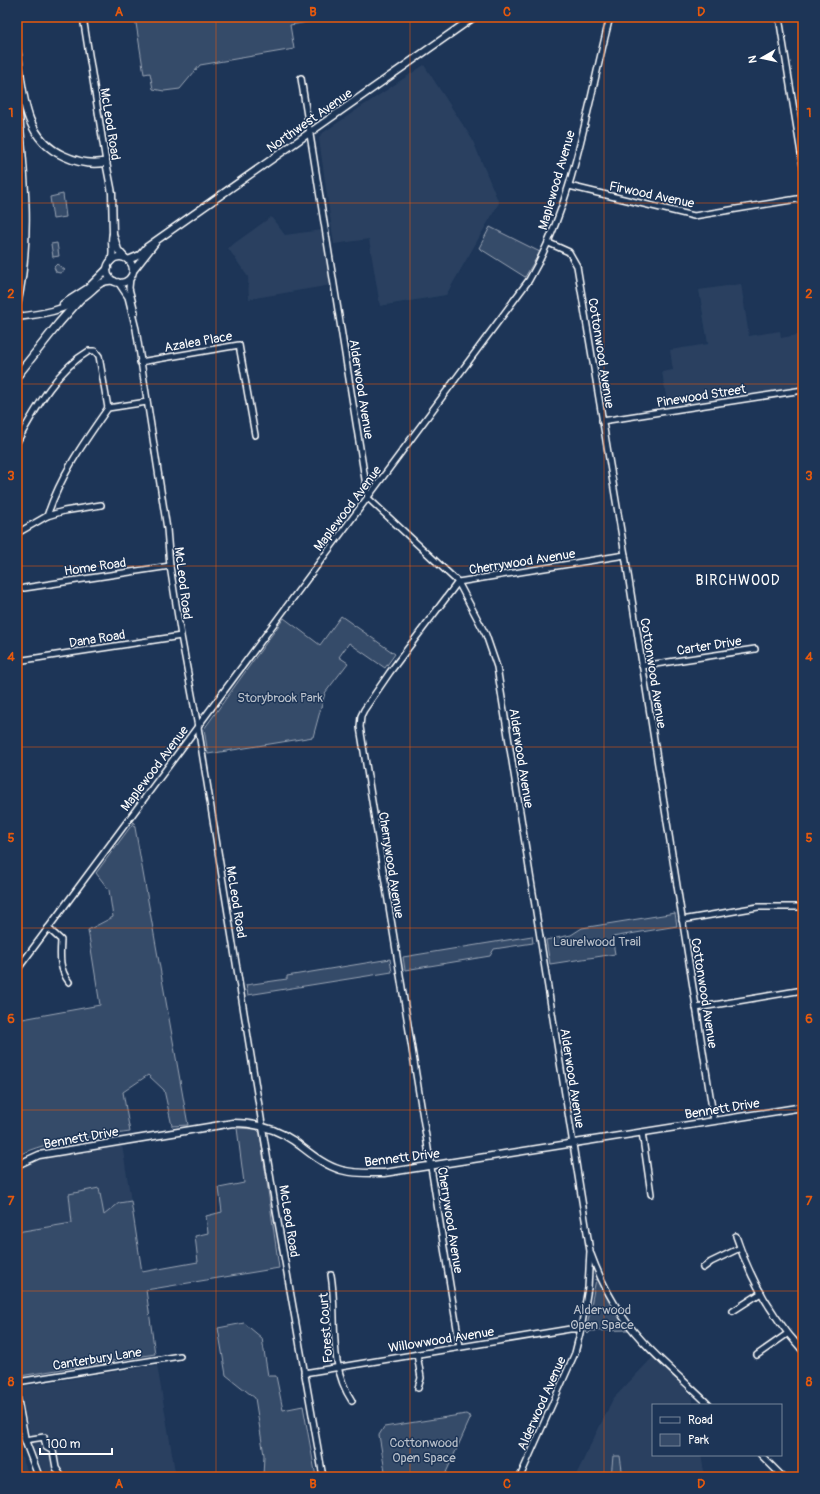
<svg xmlns="http://www.w3.org/2000/svg" width="820" height="1494" font-family="Pangolin,sans-serif">
<style>
.built{fill:#2a4161}
.green{fill:#364b69;stroke:#9aa5b4}
.lines{fill:none;stroke-linecap:round;stroke-linejoin:round}
.minor-casing{stroke:#fff;stroke-width:8}
.major-casing{stroke:#fff;stroke-width:9}
.highway-casing{stroke:#fff;stroke-width:10}
.minor{stroke:#1d3557;stroke-width:5}
.major{stroke:#1d3557;stroke-width:6}
.highway{stroke:#1d3557;stroke-width:7}
.grid{fill:none;stroke:#e8590c;stroke-width:1;stroke-opacity:0.55}
.labels{text-anchor:middle;stroke-width:3;stroke-linejoin:round;paint-order:stroke}
.street-label{font-size:13px;fill:#fff;stroke:#1d3557}
.park-label{font-size:13px;fill:#b9c0ca;stroke:#1d3557}
.neighbourhood-label{font-size:14px;letter-spacing:1px;fill:#fff;stroke:#1d3557}
.neatline{fill:none;stroke:#e8590c;stroke-width:1.5}
.grid-label{font-size:13px;text-anchor:middle;font-weight:bold;fill:#e8590c}
</style>
<rect width="100%" height="100%" fill="#1d3557"/>
<filter id="ink" filterUnits="userSpaceOnUse"><feTurbulence type="fractalNoise" baseFrequency=".025" numOctaves="2"/><feDisplacementMap in="SourceGraphic" scale="8" xChannelSelector="R" yChannelSelector="G"/><feConvolveMatrix kernelMatrix="1 2 1 2 8 2 1 2 1" color-interpolation-filters="sRGB"/></filter>
<g filter="url(#ink)">
<g class="built">
<path d="M424 65 472 139 499 203 446 295 380 306 369 239 334 244 319 139 321 134Z"/>
<path d="M271 217 285 235 322 230 331 285 249 299 248 277 228 248Z"/>
<path d="M741 284 749 336 780 331 781 338 803 334V387L668 408 662 372 673 370 670 350 708 344 699 290Z"/>
<path d="M122 1145 131 1201 119 1203 104 1215 69 1194 72 1223 17 1232V1171L29 1163 42 1158Z"/>
<path d="M654 1356 692 1396 693 1405H653V1455H701L705 1477H575L613 1399Z"/>
<path d="M157 1365 176 1477H46L35 1454 26 1418 21 1387Z"/>
<path d="M17 1446 30 1477H17Z"/>
</g>
<g class="green">
<path d="M135 17H338L290 25 294 49 200 65 180 89 164 91 153 89 150 73 144 74Z"/>
<path d="M63 194 66 217 53 219 50 197Z"/>
<path d="M490 227 540 252 525 277 479 248Z"/>
<path d="M57 243 59 256 53 257 51 244Z"/>
<path d="M57 264 65 270 60 273 56 272 54 267Z"/>
<path d="M341 616 395 654 385 668 349 643 339 657 348 663 325 693 313 737 208 754 204 729 284 618 320 645Z"/>
<path d="M134 822 188 1125 172 1126 164 1090 148 1075 123 1092 130 1132C95 1137 49 1139 17 1156V1020L100 1005 88 930 113 917 109 890 96 873Z"/>
<path d="M675 913 677 926 612 937 615 954 550 964 546 940 571 935 582 928Z"/>
<path d="M532 936 533 943 494 949 490 956 405 970 403 957Z"/>
<path d="M390 959 392 972 248 995 246 985 287 979V976Z"/>
<path d="M237 1128 256 1129 260 1133 279 1268 146 1290 155 1354 20 1376 17 1355V1232L72 1223 69 1194 99 1188 104 1215 119 1203 131 1201 142 1272 198 1262 195 1236 208 1233 206 1216 222 1212 219 1188 244 1183Z"/>
<path d="M596 1279 600 1282 614 1309 628 1330 591 1331 588 1334 586 1332Z"/>
<path d="M244 1323 262 1338 268 1376H276L283 1410 303 1406 316 1477H263L264 1455 255 1398 226 1375 218 1328Z"/>
<path d="M466 1414 471 1417 444 1477H386L379 1435 384 1427Z"/>
<path d="M613 1456H620L623 1477H611Z"/>
</g>
<g class="lines">
<g class="minor-casing">
<g id="minor">
<path d="M83 17 106 162"/>
<path d="M779 17 803 166"/>
<path d="M301 78 368 498 458 582 486 635 497 667 590 1251 588 1288 581 1329 575 1353 520 1477"/>
<path d="M569 186 694 216 803 198"/>
<path d="M549 243 569 252 577 266 625 555 714 1121"/>
<path d="M130 278 129 288 135 312"/>
<path d="M118 282 128 297 136 329 167 529 170 566 181 636 198 727 275 1205 323 1477"/>
<path d="M140 362 239 345 255 435"/>
<path d="M602 421 803 390"/>
<path d="M17 442C35 410 56 370 89 351H95L99 356 108 408"/>
<path d="M47 516 64 511 101 505"/>
<path d="M21 531 47 516C62 473 82 445 108 408L147 402"/>
<path d="M24 588 170 566"/>
<path d="M17 661 181 636"/>
<path d="M642 666 755 649"/>
<path d="M682 920 758 907H803"/>
<path d="M48 928 61 940C60 956 59 969 69 982"/>
<path d="M17 970 529 280C575 201 587 105 610 17"/>
<path d="M696 1008 803 990"/>
<path d="M642 1132 651 1194"/>
<path d="M736 1236C750 1279 773 1318 803 1351"/>
<path d="M591 1254C599 1276 609 1297 623 1317 643 1347 683 1379 709 1405"/>
<path d="M703 1268 711 1262 740 1248"/>
<path d="M331 1275C338 1316 327 1364 352 1401"/>
<path d="M733 1311 761 1293"/>
<path d="M460 1347 360 727 361 716 364 710 390 672 458 582 625 555"/>
<path d="M417 1354 421 1378 418 1388"/>
<path d="M757 1355 787 1334"/>
<path d="M304 1373 570 1329H581"/>
<path d="M17 1382 180 1356"/>
<path d="M25 1440 44 1437 46 1447 53 1451 56 1468 62 1477"/>
<path d="M761 1455 783 1477"/>
</g>
</g>
<g class="major-casing">
<g id="major">
<path d="M106 162 112 193 113 234C110 243 115 252 111 261"/>
<path d="M113 234 118 250 125 258"/>
<circle cx="120" cy="270" r="13"/>
<path d="M128 260 140 255 147 247 474 17"/>
<path d="M133 271 155 243"/>
<path d="M63 304 88 288 108 268"/>
<path d="M17 317C42 314 64 311 85 296 95 289 100 279 114 281"/>
<path d="M17 1165 39 1155 233 1123C255 1123 275 1128 294 1141 309 1152 323 1165 341 1170 356 1174 370 1173 384 1173L803 1107"/>
<path d="M17 1397 25 1440 39 1477"/>
</g>
</g>
<g class="highway-casing">
<g id="highway">
<path d="M17 52C23 91 22 138 64 156 77 162 92 165 106 162"/>
<path d="M17 99C23 167 32 235 17 303"/>
<path d="M17 376 59 323 81 298"/>
</g>
</g>
<use href="#minor" class="minor"/>
<use href="#major" class="major"/>
<use href="#highway" class="highway"/>
</g>
</g>
<path class="grid" d="M216 17V1477M410 17V1477M604 17V1477M17 203H803M17 384H803M17 566H803M17 747H803M17 928H803M17 1110H803M17 1291H803"/>
<g class="labels">
<g class="street-label">
<text transform="translate(309 120) rotate(-35)" y="5">Northwest Avenue</text>
<text transform="translate(111 124) rotate(81)" y="5">McLeod Road</text>
<text transform="translate(556 180) rotate(-74)" y="5">Maplewood Avenue</text>
<text transform="translate(652 194) rotate(12)" y="5">Firwood Avenue</text>
<text transform="translate(198 341) rotate(-10)" y="5">Azalea Place</text>
<text transform="translate(602 353) rotate(81)" y="5">Cottonwood Avenue</text>
<text transform="translate(362 389) rotate(81)" y="5">Alderwood Avenue</text>
<text transform="translate(701 395) rotate(-9)" y="5">Pinewood Street</text>
<text transform="translate(347 508) rotate(-53)" y="5">Maplewood Avenue</text>
<text transform="translate(522 561) rotate(-9)" y="5">Cherrywood Avenue</text>
<text transform="translate(95 566) rotate(-8)" y="5">Home Road</text>
<text transform="translate(184 583) rotate(83)" y="5">McLeod Road</text>
<text transform="translate(97 638) rotate(-9)" y="5">Dana Road</text>
<text transform="translate(709 645) rotate(-9)" y="5">Carter Drive</text>
<text transform="translate(654 673) rotate(81)" y="5">Cottonwood Avenue</text>
<text transform="translate(522 758) rotate(81)" y="5">Alderwood Avenue</text>
<text transform="translate(154 768) rotate(-53)" y="5">Maplewood Avenue</text>
<text transform="translate(392 865) rotate(81)" y="5">Cherrywood Avenue</text>
<text transform="translate(237 902) rotate(81)" y="5">McLeod Road</text>
<text transform="translate(705 993) rotate(81)" y="5">Cottonwood Avenue</text>
<text transform="translate(573 1078) rotate(81)" y="5">Alderwood Avenue</text>
<text transform="translate(722 1108) rotate(-9)" y="5">Bennett Drive</text>
<text transform="translate(81 1137) rotate(-10)" y="5">Bennett Drive</text>
<text transform="translate(402 1157) rotate(-7)" y="5">Bennett Drive</text>
<text transform="translate(451 1220) rotate(81)" y="5">Cherrywood Avenue</text>
<text transform="translate(290 1221) rotate(81)" y="5">McLeod Road</text>
<text transform="translate(325 1328) rotate(-94)" y="5">Forest Court</text>
<text transform="translate(441 1339) rotate(-9)" y="5">Willowwood Avenue</text>
<text transform="translate(97 1358) rotate(-9)" y="5">Canterbury Lane</text>
<text transform="translate(541 1403) rotate(-66)" y="5">Alderwood Avenue</text>
</g>
<g class="park-label">
<text x="280" y="702">Storybrook Park</text>
<text x="597" y="946">Laurelwood Trail</text>
<text x="602" y="1314">Alderwood<tspan x="602" dy="15">Open Space</tspan></text>
<text x="424" y="1447">Cottonwood<tspan x="424" dy="15">Open Space</tspan></text>
</g>
<g class="neighbourhood-label">
<text x="738" y="585">BIRCHWOOD</text>
</g>
</g>
<rect width="820" height="1494" fill="none" stroke="#1d3557" stroke-width="44"/>
<rect x="652" y="1404" width="130" height="52" fill="#1d3557" stroke="#77869a"/>
<rect x="660" y="1417" width="20" height="6" fill="#1d3557" stroke="#77869a"/>
<text x="688" y="1424" font-size="12" fill="#ffffff">Road</text>
<rect x="660" y="1434" width="20" height="12" fill="#364b69" stroke="#77869a"/>
<text x="688" y="1444" font-size="12" fill="#ffffff">Park</text>
<g transform="translate(762 58) rotate(261)" stroke="#1d3557" stroke-width="3" paint-order="stroke">
<path d="M0-3L7 15L0 10L-7 15Z" fill="#ffffff"/>
<text y="-6" font-size="11" font-weight="bold" text-anchor="middle" fill="#ffffff">N</text>
</g>
<path d="M40 1448v6h72v-6" fill="none" stroke="#ffffff" stroke-width="2"/>
<text x="46" y="1448" font-size="12" fill="#ffffff" stroke="#1d3557" stroke-width="3" paint-order="stroke">100 m</text>
<rect x="22" y="22" width="776" height="1450" class="neatline"/>
<g class="grid-label">
<text x="119" y="16">A</text>
<text x="313" y="16">B</text>
<text x="507" y="16">C</text>
<text x="701" y="16">D</text>
<text x="11" y="117">1</text>
<text x="809" y="117">1</text>
<text x="11" y="298">2</text>
<text x="809" y="298">2</text>
<text x="11" y="480">3</text>
<text x="809" y="480">3</text>
<text x="11" y="661">4</text>
<text x="809" y="661">4</text>
<text x="11" y="842">5</text>
<text x="809" y="842">5</text>
<text x="11" y="1023">6</text>
<text x="809" y="1023">6</text>
<text x="11" y="1205">7</text>
<text x="809" y="1205">7</text>
<text x="11" y="1386">8</text>
<text x="809" y="1386">8</text>
<text x="119" y="1488">A</text>
<text x="313" y="1488">B</text>
<text x="507" y="1488">C</text>
<text x="701" y="1488">D</text>
</g>
</svg>
